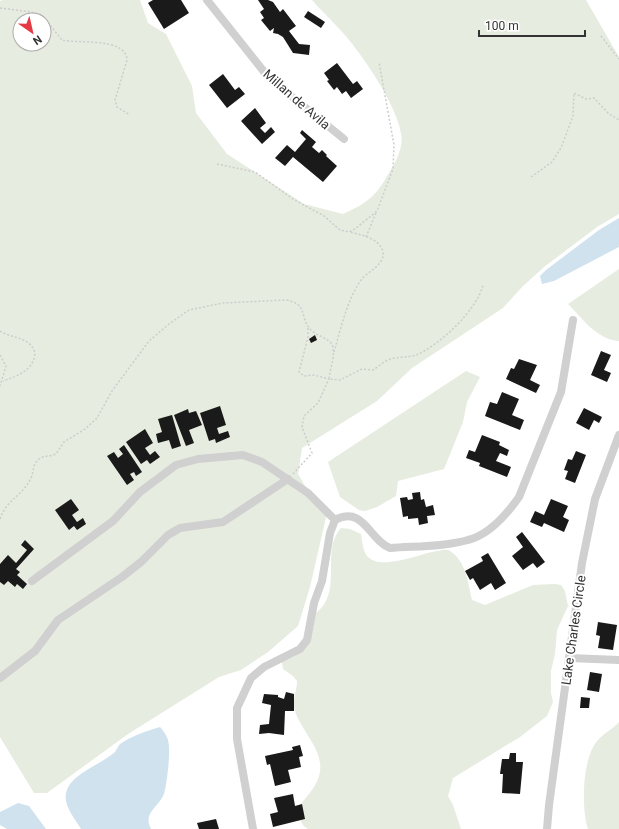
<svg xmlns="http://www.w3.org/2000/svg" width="619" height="829" font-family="Roboto,sans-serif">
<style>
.green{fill:#e6ecdf;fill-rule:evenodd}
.water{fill:#cfe2ee}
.building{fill:#1a1a1a}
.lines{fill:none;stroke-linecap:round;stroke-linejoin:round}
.path{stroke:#cdcdcd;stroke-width:1.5;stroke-dasharray:2 2;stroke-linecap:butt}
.minor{stroke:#d0d0d0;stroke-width:8}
.labels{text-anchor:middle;stroke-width:4;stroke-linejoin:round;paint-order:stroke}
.street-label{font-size:13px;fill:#333;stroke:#fff}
</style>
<rect width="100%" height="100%" fill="#fff"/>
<g class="green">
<path d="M3 0H140L148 23 166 34 192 86 196 113 227 154 304 204 343 214C369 202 375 197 389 173 396 162 404 146 401 133 396 105 367 62 349 40 338 26 324 14 312 0H586L619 57V214L597 227 544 267 522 287 503 308 412 368 377 401 302 448 298 474 308 491 327 513 310 587 298 626 268 652 241 670 219 677 128 734 47 793H34L0 737V1ZM20 20H44V44H20Z"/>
<path d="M619 269V341C596 339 583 319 568 304Z"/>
<path d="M466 371 480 377 467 402 463 422 444 469 398 481 396 496 377 507 365 511 359 510 340 497 328 462Z"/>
<path d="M341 528 350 529 361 534C362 540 363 553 368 557 382 571 421 553 438 551 443 550 446 549 450 551 466 561 468 583 472 600L485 605 533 585 555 584 561 585 565 591 568 606 557 630 555 654 551 671V693L553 702 547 716 520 737 453 778 448 796 453 805 461 829H308C299 824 300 816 299 807 303 800 310 794 314 787 332 758 307 740 296 714 291 700 297 693 297 681L293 676 283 669 282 662C312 650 310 643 316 613 344 592 320 551 341 528Z"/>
<path d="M619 722V829H588C581 808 582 757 598 740 604 733 613 729 619 722Z"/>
</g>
<g class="water">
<path d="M619 218V247L554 281 542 284 540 276 546 270 599 230Z"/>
<path d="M160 727C163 730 167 736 168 740 171 751 167 783 164 794 159 807 142 813 151 829H81C75 819 61 803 67 790 73 773 102 764 115 752 117 749 118 746 120 744 131 736 147 731 160 727Z"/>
<path d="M18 803 29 806 46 829H7L0 825V812Z"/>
</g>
<g class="building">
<path d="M153 0H181L189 13 164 29 148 3Z"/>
<path d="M258 0H268L273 2 280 12 283 9 296 26 289 31 299 44 310 45 309 55 293 53 283 37 278 34 273 33 274 28 270 31 261 20 264 18 260 12 264 9Z"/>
<path d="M308 11 325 22 321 28 304 17Z"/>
<path d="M337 63 353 84 357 81 363 89 351 98 346 91 342 94 337 87 334 90 327 81 329 80 324 73Z"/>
<path d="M223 74 235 90 239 87 245 94 227 108 209 85Z"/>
<path d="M255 108 266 123 260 128 265 133 271 127 275 132 262 144 241 121Z"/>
<path d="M302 130 316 142 312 147 319 153 322 150 327 155 326 156 337 166 323 182 293 157 285 166 275 158 287 145 295 152 306 139 300 133Z"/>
<path d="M315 335 317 340 311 343 309 339Z"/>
<path d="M601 351 611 355 604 370 611 373 607 382 591 375Z"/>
<path d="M519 359 537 365 530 380 540 385 536 393 506 379 511 368 514 369Z"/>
<path d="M502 392 519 399 512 415 524 420 520 430 485 416 490 402 497 404Z"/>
<path d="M220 406 226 425 217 428 219 434 228 431 230 437 216 443 215 439 209 441 200 413Z"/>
<path d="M584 408 602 417 599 423 594 420 589 430 576 423Z"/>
<path d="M188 409 189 413 196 411 202 425 189 430 194 443 186 446 174 415Z"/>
<path d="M172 415 181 446 172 449 169 440 158 443 156 434 162 432 158 419Z"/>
<path d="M145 429 153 443 145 448 150 455 155 451 160 457 150 464 147 460 141 464 126 442Z"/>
<path d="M482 435 500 442 499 445 509 450 507 456 500 453 496 461 511 467 507 477 479 466 480 463 466 458 469 450 475 452Z"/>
<path d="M124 445 142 472 136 476 134 472 130 474 134 480 127 485 107 456 114 452 118 458 123 454 119 449Z"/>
<path d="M576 451 586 455 575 483 565 479 568 471 564 470 568 459 572 460Z"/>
<path d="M420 492 421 500 424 499 426 507 433 505 435 515 427 516 428 523 419 525 418 518 408 519V516L403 517 400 498 407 497 408 500 413 499 412 493Z"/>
<path d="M71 499 79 510 72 515 77 522 83 518 86 524 77 530 74 526 69 530 55 510Z"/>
<path d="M551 499 568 506 563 517 569 520 564 532 544 523 542 527 530 522 535 511 544 515Z"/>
<path d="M522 532 545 562 537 568 533 563 523 570 512 556 523 547 516 537Z"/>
<path d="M25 540 34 549 16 569 20 572 17 575 27 584 23 589 17 584 15 587 8 581 4 585 0 582V564L8 555 16 563 27 550 21 545Z"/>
<path d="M488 553 506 583 495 590 491 583 480 590 473 578 470 580 465 571 483 561 481 557Z"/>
<path d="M598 622 617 625 613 650 598 648 600 636 596 635Z"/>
<path d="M590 672 602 674 599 692 587 690Z"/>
<path d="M286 692 294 694V711H285L284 735 269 733 259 734 260 725 269 724 271 705 262 703 264 694 278 695V697L284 699Z"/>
<path d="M581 697 590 698 589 708H580Z"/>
<path d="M300 745 303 756 299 757 301 767 288 770 291 782 275 786 270 764 267 765 265 756 293 750 292 747Z"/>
<path d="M510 753H516V762H523L520 794 502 793 503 774H500L502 759H509Z"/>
<path d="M293 794 295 806 302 804 305 819 273 827 270 814 278 812 274 798Z"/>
<path d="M216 819 219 829H199L197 823Z"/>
</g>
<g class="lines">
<g class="path">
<path d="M0 8 31 12 42 15 62 40C78 44 126 37 127 60L115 100 117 107 130 115"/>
<path d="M601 36 619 59"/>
<path d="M217 164 255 172 293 199 324 216 340 230 349 232 355 229 377 211 393 169 394 145 379 62"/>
<path d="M531 177 552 162 561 148 573 116 574 93 586 99 594 98 608 113 619 120"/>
<path d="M366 237 376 213"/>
<path d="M0 331C12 339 30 336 35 353 34 370 18 376 3 381"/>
<path d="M334 352C341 328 347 300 361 280 368 271 385 265 383 252 380 238 361 235 350 232"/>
<path d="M0 355 6 366 0 386"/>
<path d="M293 474 312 453 302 427 304 416 318 403 329 379 314 375 304 376 299 372 308 337V327"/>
<path d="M0 519C7 499 21 497 30 480 34 474 32 465 38 460 43 455 49 457 56 454L64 442 85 429 97 418 112 391 149 341 169 324 189 310 223 303 286 300C309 304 299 318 311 330 317 336 326 337 332 344 336 356 330 367 329 379L340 380 362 369 373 370C378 367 383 362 388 360 397 356 407 358 416 355 440 345 477 310 483 285"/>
</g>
<g class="minor">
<path d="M207 0 269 78 344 139"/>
<path d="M32 581 113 521 140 492 176 465 198 459 243 455 262 462 308 493 335 520"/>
<path d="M569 658 619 660"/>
<path d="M0 678 35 651 58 620 122 577 141 562 168 535 180 528 223 522 288 479"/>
<path d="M253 829 237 739V708L251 678 264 667 300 649 307 640 314 603 322 581 330 533 335 520C364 505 369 540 390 548 415 546 443 547 468 540 489 535 507 514 519 497L561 392 573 320"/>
<path d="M547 829 549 805 582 563 595 499 619 435"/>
</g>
</g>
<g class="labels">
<g class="street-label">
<text transform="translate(297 99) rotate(41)" y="5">Millan de Avila</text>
<text transform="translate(573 630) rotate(-82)" y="5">Lake Charles Circle</text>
</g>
</g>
<g transform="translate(32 32) rotate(146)"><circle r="19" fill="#ffffff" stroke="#adadad"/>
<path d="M0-3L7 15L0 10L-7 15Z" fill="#e63946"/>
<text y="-6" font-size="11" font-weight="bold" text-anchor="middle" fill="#333333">N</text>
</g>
<path d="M479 30v6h106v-6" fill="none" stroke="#333333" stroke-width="2"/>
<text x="485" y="30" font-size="12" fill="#333333" stroke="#ffffff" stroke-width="3" paint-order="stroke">100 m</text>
</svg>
